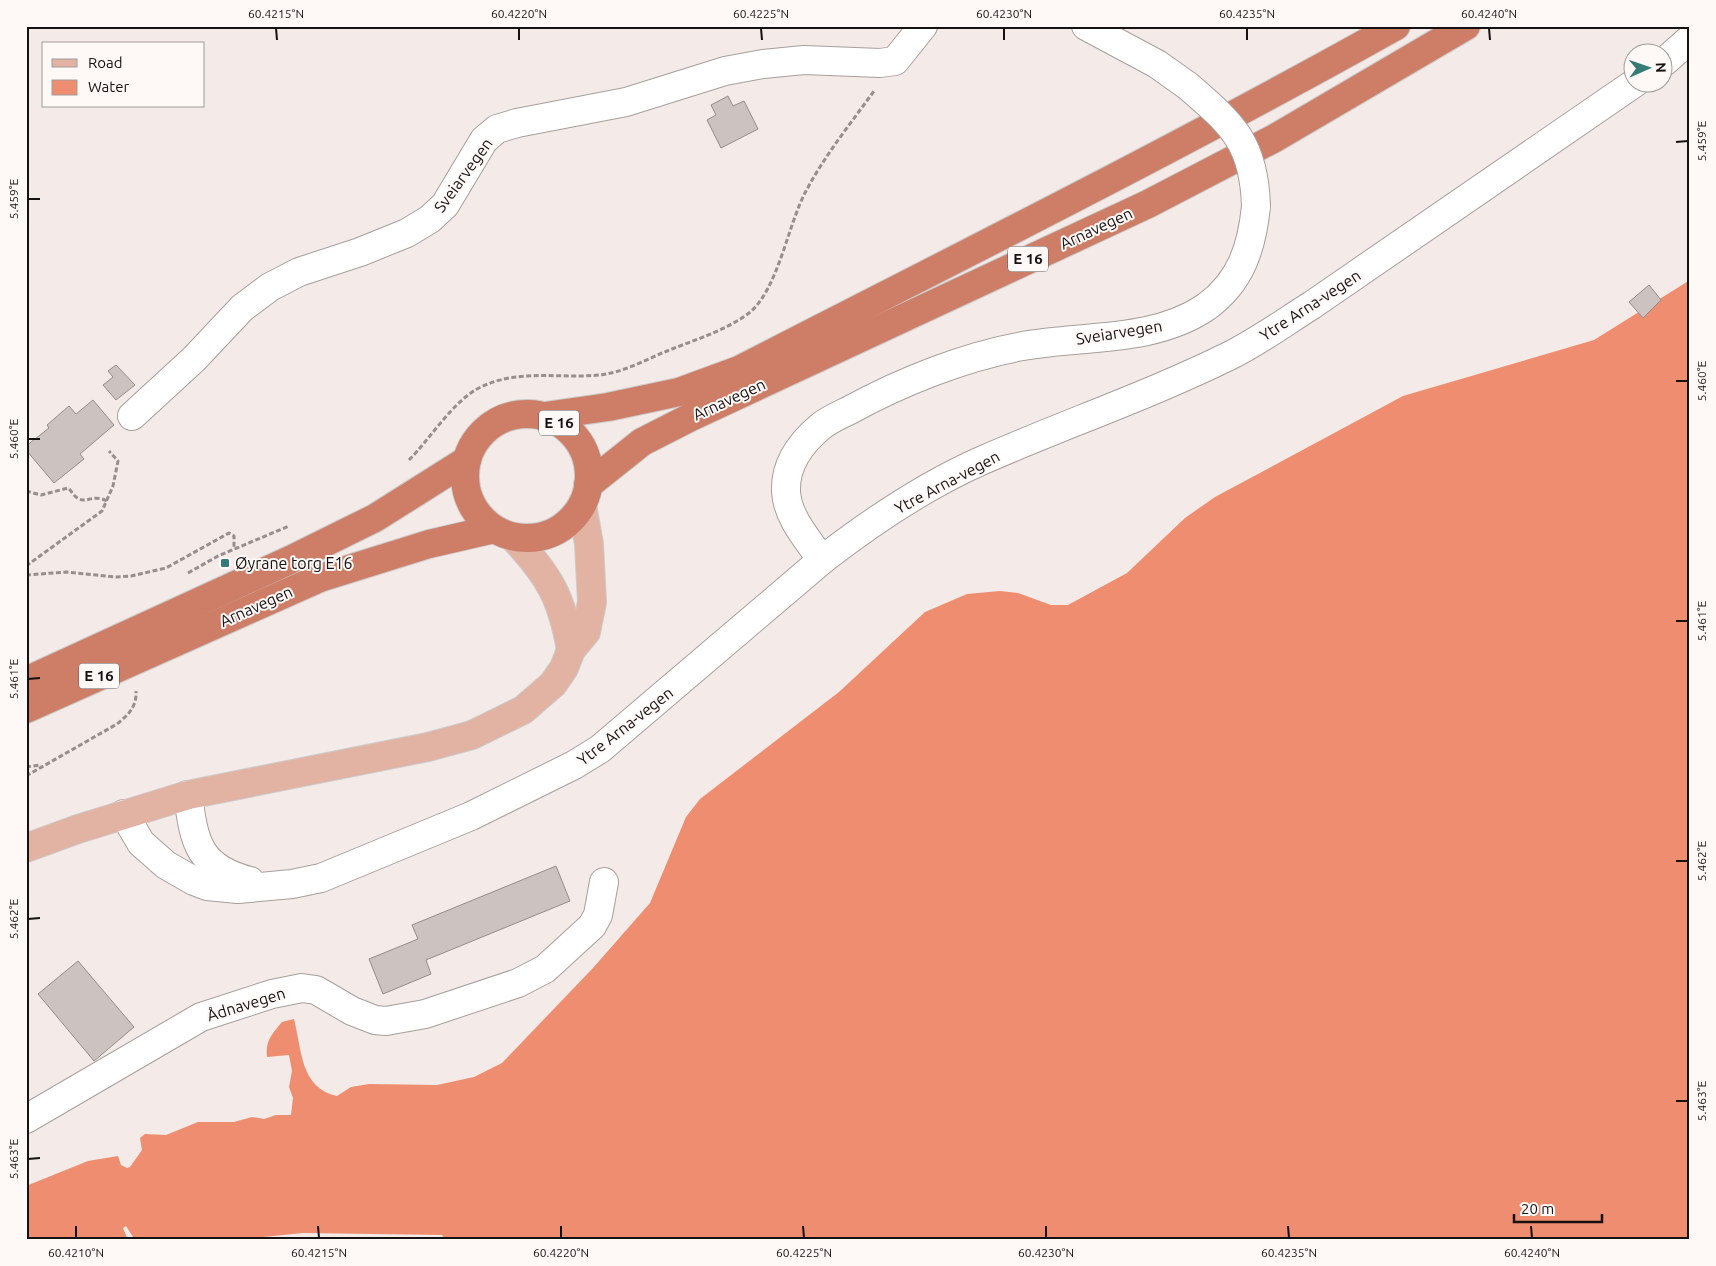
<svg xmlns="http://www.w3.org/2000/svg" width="1716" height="1266" font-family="Ubuntu,sans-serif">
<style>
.water{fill:#ef8d70}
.building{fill:#ccc3c1;stroke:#958c89}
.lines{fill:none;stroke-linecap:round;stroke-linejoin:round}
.minor-casing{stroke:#a79f9c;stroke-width:30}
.major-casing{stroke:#cccbcb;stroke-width:30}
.highway-casing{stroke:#cccbcb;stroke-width:30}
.path{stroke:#968f8d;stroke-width:3;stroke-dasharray:5 2.5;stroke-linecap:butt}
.minor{stroke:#fff;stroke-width:28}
.major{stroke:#e2b2a3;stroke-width:28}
.highway{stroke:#ce7e66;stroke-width:28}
.minor-bridge-casing{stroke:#a79f9c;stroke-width:30;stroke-linecap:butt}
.minor-bridge{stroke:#fff;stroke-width:28}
.ticks{fill:none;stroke:#151211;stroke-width:2}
.poi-dot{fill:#347c75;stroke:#fef8f7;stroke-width:2}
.labels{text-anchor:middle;stroke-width:4;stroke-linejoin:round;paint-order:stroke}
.shield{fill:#fef8f7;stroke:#5b5756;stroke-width:1}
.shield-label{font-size:15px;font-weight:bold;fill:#151211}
.street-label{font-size:16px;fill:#151211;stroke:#fef8f7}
.poi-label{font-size:16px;fill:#151211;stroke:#fef8f7;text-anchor:start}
.neatline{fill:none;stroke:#151211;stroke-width:2}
.ticks-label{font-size:12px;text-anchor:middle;fill:#151211}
</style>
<rect width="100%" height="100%" fill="#f4eae7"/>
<path class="water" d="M1690 280V1240H445L442 1235 303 1233 233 1240H135L126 1226 123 1228 128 1240H26V1186L88 1161 118 1156 121 1165 127 1168 130 1167 142 1150 140 1138 145 1134 166 1135 198 1122H234L252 1117 264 1119 276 1115H291L293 1098 289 1087 292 1071 289 1055 267 1057C265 1041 272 1034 282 1022L294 1019C302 1050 300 1088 337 1096L351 1087 369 1084 437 1085 474 1077 502 1063 593 968 650 903 686 817 700 799 839 692 925 612 967 594 1000 591 1018 593 1051 605H1068L1127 573 1185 518 1215 497 1403 396 1594 340Z"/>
<g class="building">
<path d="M728 96 733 106 744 101 758 129 721 148 707 120 716 115 711 105Z"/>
<path d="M1649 285 1661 300 1643 318 1629 302Z"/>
<path d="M116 365 135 385 116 400 103 385 113 377 108 371Z"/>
<path d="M93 400 114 425 80 454 84 459 54 483 26 450V446L49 428 47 425 69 406 76 414Z"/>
<path d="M556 866 570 901 426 960 431 974 383 994 369 959 418 939 412 925Z"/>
<path d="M78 961 134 1027 94 1061 38 994Z"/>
</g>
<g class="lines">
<g class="minor-casing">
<g id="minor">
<path d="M1086 26 1157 64 1188 86"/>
<path d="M1664 62 1690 39"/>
<path d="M132 416 194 359 242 308 270 287 299 272 360 252 407 233 430 219 445 205 484 140 497 129 517 123 626 102 725 71 763 64 804 60 880 63 895 61 923 26"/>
<path d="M822 560C808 540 787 517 786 491 785 465 801 443 820 427 828 420 840 415 850 410 901 382 966 356 1023 346 1083 335 1153 343 1206 307 1241 282 1252 247 1256 206"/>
<path d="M188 795C194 843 199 868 250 881"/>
<path d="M124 814 141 843 166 865 194 881 207 886 238 889 292 884 321 878 471 816 574 765 600 749 822 560C871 522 926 485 983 460 1065 424 1150 395 1231 355 1259 341 1285 322 1312 305L1636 82"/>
<path d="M26 1119 201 1017 272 994 302 988 316 990 352 1011 375 1020 386 1021 425 1014 518 983 545 969 592 926 598 915 604 882"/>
</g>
</g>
<g class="major-casing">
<g id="major">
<path d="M513 537C549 575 562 598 571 650"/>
<path d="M26 848 78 829 188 795 428 747 472 735 523 710 553 684 564 668 571 650 586 632 592 602 589 544 582 505"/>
</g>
</g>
<g class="highway-casing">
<g id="highway">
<circle cx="527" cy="476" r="62"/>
<path d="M545 416 608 407 679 392 739 370C959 257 1180 147 1396 26"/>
<path d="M588 485 642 442 691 417 1148 204 1275 138 1466 26"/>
<path d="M26 681 290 560 375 518 467 460"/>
<path d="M26 709 320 578 429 544 494 529"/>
</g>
</g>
<g class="path">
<path d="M409 460C429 440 452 403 477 389 516 368 557 379 599 375 622 373 645 360 667 351 694 340 725 331 749 313 778 290 788 224 806 191 825 155 851 123 874 91"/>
<path d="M26 491 41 495 68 488C72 491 74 497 79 499 87 503 93 494 107 501"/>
<path d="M26 566 102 511 113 486 118 461 109 451"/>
<path d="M188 573 218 556 289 526"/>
<path d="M26 575 67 572 116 577 131 576 166 568 229 533 234 536V549"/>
<path d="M26 767 41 765"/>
<path d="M26 776 117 724C128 715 137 707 136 691"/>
</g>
<use href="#minor" class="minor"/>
<use href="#major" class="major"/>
<use href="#highway" class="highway"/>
<g class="minor-bridge-casing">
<path id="minor-bridge" d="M1188 86C1233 125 1254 143 1256 206"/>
</g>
<use href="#minor-bridge" class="minor-bridge"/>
</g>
<path class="ticks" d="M276 28 277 40M519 28V40M761 28 762 40M1004 28V40M1247 28V40M1489 28 1490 40M1676 142 1688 141M28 199H40M1676 381H1688M28 439H40M1676 621H1688M28 679 40 678M1676 861H1688M28 919 40 918M1676 1101H1688M28 1159 40 1158M76 1226V1238M318 1226 319 1238M561 1226V1238M803 1226 804 1238M1046 1226V1238M1288 1226 1289 1238M1531 1226 1532 1238"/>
<rect class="poi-dot" x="220" y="558" width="10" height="10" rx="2.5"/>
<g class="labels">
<g class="shield">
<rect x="1008" y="246.5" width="40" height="25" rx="4"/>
<rect x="539" y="410.5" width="40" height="25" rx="4"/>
<rect x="79" y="663.5" width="40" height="25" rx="4"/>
</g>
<g class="shield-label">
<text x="1028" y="264">E 16</text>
<text x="559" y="428">E 16</text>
<text x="99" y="681">E 16</text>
</g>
<g class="street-label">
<text transform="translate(463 175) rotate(-54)" y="6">Sveiarvegen</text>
<text transform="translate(1096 228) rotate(-25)" y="6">Arnavegen</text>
<text transform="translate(1310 305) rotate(-33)" y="6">Ytre Arna-vegen</text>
<text transform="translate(1119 332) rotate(-9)" y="6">Sveiarvegen</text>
<text transform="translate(729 399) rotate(-25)" y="6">Arnavegen</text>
<text transform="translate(947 482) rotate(-28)" y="6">Ytre Arna-vegen</text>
<text transform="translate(256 606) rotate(-24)" y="6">Arnavegen</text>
<text transform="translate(625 726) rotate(-38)" y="6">Ytre Arna-vegen</text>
<text transform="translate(246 1004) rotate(-17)" y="6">Ådnavegen</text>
</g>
<g class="poi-label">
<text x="235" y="569">Øyrane torg E16</text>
</g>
</g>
<rect width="1716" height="1266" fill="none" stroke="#fef8f7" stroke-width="55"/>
<rect x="42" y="42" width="162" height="65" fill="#fef8f7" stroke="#a19c9b"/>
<rect x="52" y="59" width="25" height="8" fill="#e2b2a3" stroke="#a19c9b"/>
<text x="88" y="68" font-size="15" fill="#151211">Road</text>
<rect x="52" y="80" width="25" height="15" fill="#ef8d70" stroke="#a19c9b"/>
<text x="88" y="92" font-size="15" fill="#151211">Water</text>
<g transform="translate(1648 68) rotate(88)"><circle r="24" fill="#fef8f7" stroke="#a19c9b"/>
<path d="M0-4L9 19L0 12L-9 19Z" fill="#347c75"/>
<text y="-8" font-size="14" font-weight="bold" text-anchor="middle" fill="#151211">N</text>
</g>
<path d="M1514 1214v8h88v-8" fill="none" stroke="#151211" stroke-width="2.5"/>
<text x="1521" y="1214" font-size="15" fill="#151211" stroke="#fef8f7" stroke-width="4" paint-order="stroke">20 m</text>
<rect x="28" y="28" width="1660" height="1210" class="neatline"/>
<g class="ticks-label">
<text x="276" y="18">60.4215°N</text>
<text x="519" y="18">60.4220°N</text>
<text x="761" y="18">60.4225°N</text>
<text x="1004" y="18">60.4230°N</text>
<text x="1247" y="18">60.4235°N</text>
<text x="1489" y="18">60.4240°N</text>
<text transform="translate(1702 141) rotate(-90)" y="4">5.459°E</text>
<text transform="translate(14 199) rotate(-90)" y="4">5.459°E</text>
<text transform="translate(1702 381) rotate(-90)" y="4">5.460°E</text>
<text transform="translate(14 439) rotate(-90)" y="4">5.460°E</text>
<text transform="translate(1702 621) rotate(-90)" y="4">5.461°E</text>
<text transform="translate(14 679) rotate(-90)" y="4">5.461°E</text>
<text transform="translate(1702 861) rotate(-90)" y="4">5.462°E</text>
<text transform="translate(14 919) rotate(-90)" y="4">5.462°E</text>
<text transform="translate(1702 1101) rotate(-90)" y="4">5.463°E</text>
<text transform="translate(14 1159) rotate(-90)" y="4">5.463°E</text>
<text x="76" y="1257">60.4210°N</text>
<text x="319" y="1257">60.4215°N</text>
<text x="561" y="1257">60.4220°N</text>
<text x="804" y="1257">60.4225°N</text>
<text x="1046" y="1257">60.4230°N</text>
<text x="1289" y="1257">60.4235°N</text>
<text x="1532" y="1257">60.4240°N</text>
</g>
</svg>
